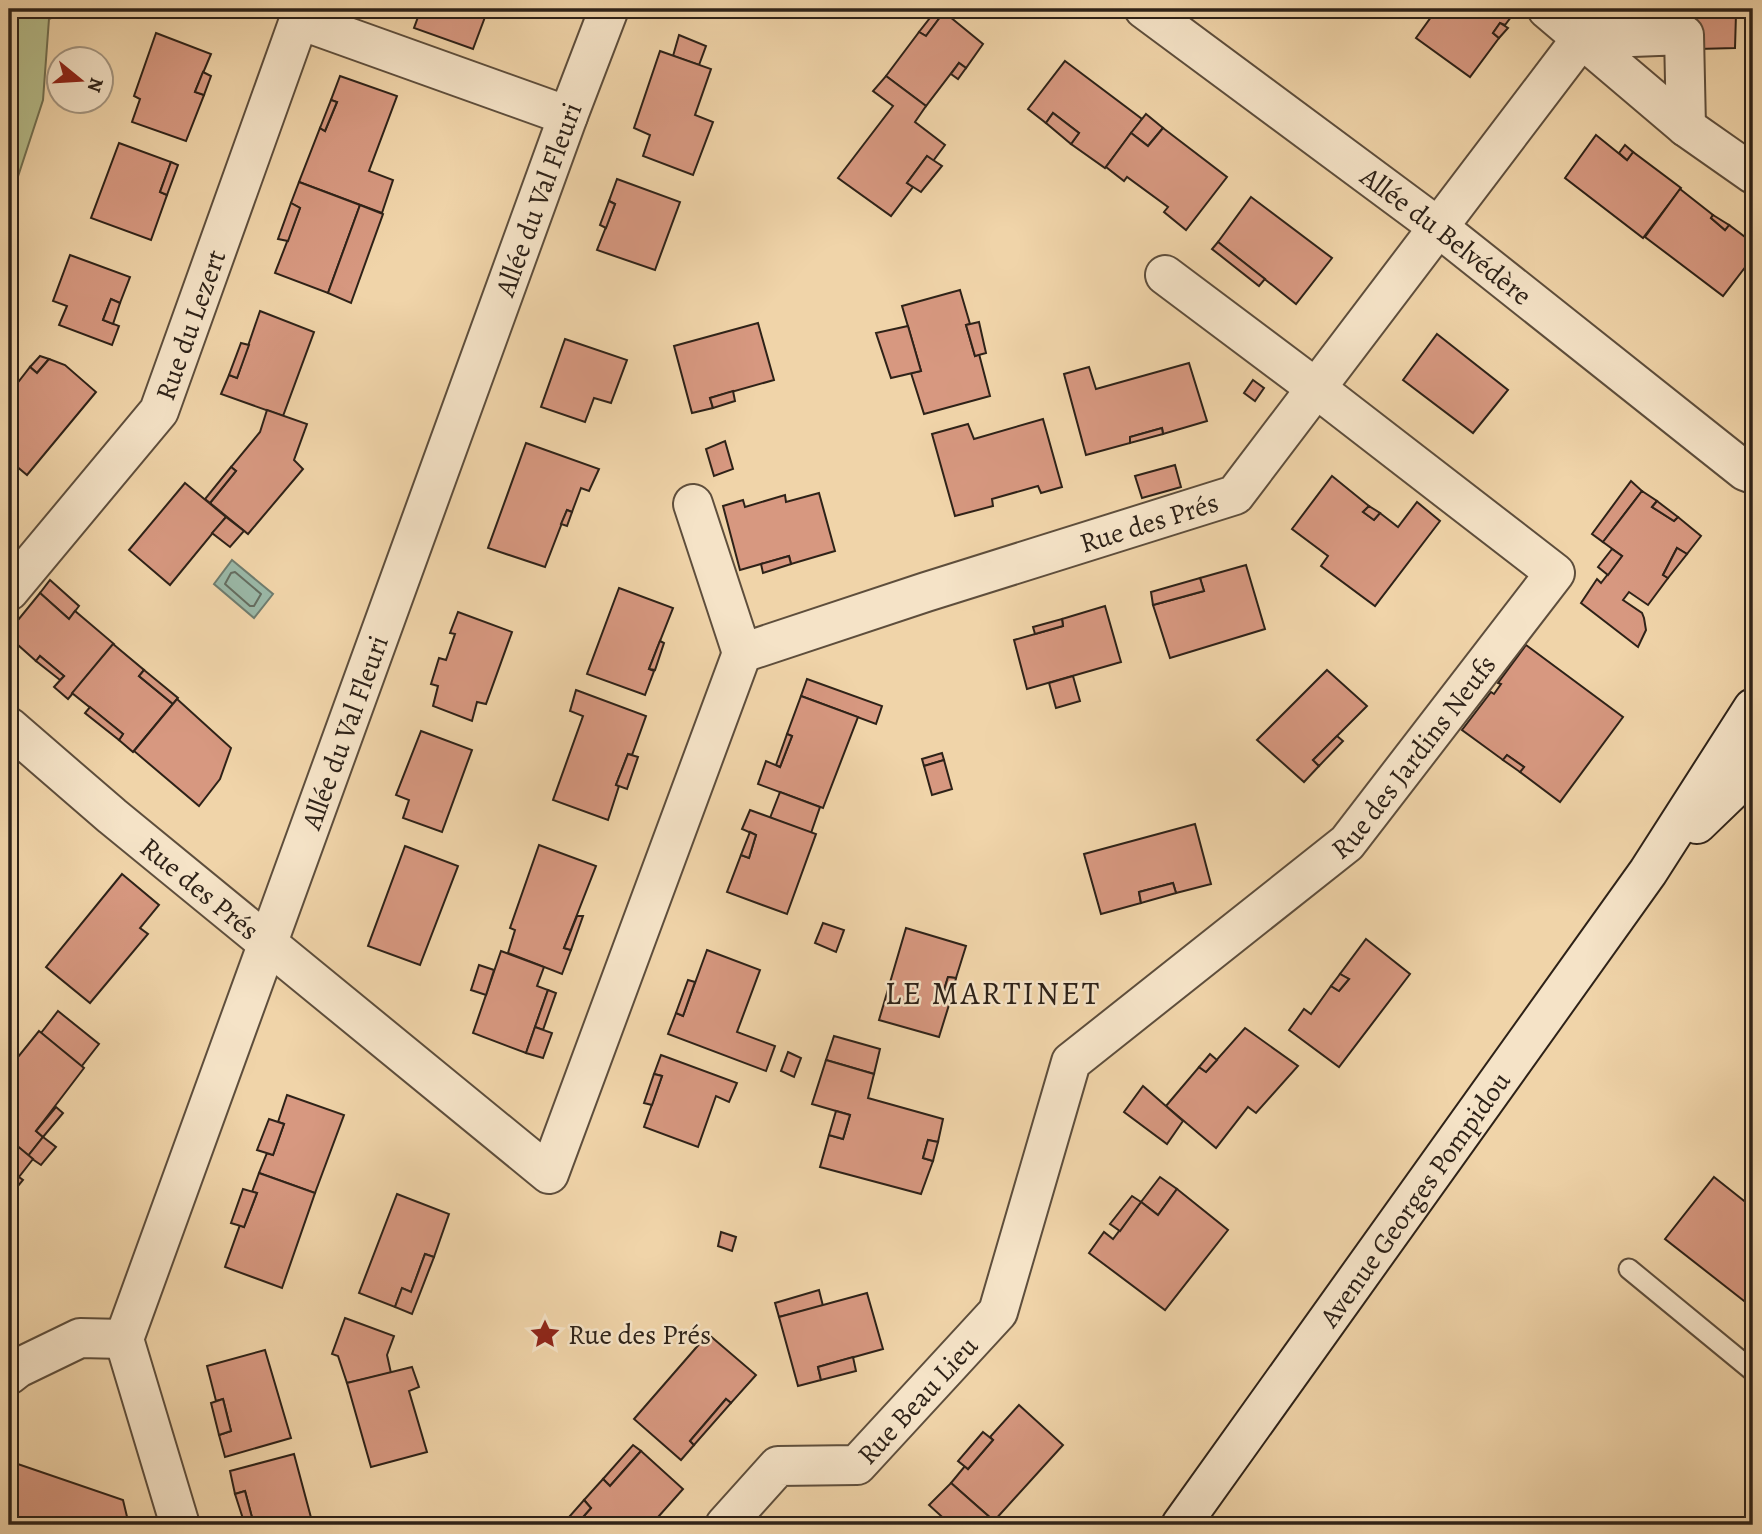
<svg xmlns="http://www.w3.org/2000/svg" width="1762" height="1534" font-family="Alegreya,serif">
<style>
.green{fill:#b6bd8b;stroke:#727052;stroke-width:2}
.water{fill:#9ab8a7;stroke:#6f7c6e;stroke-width:2}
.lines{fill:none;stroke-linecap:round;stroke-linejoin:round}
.shore{stroke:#646d60;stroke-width:2}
.building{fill:#d79880;stroke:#2e2218;stroke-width:2}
.service-casing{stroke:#5e4e3c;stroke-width:23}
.minor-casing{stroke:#5e4e3c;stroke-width:42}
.secondary-casing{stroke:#2e2218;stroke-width:42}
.service{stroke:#f5e3c7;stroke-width:19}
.minor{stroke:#f5e3c7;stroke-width:38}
.secondary{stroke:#f5e3c7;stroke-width:38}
.labels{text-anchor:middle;stroke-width:5;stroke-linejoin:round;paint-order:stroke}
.street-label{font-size:28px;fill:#2e2218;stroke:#f5e3c7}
.poi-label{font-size:28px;fill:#2e2218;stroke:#f5e3c7;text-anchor:start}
.quarter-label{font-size:32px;letter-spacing:2px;fill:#2e2218;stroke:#f5e3c7}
</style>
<rect width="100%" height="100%" fill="#f0d4a9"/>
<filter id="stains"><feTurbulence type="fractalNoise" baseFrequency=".00286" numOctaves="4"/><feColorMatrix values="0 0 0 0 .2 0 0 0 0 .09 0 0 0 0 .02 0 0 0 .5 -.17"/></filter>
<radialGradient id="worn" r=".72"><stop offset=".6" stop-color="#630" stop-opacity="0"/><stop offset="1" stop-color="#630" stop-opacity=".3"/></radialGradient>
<path class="green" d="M9 9H71L49 19 43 100 9 204Z"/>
<path class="water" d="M232 560 273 594 254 618 214 584Z"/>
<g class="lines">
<path class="shore" d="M235 572 261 594 254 606H250L225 584 231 573Z"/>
</g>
<g class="building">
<path d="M421 9H488L473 49 414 28Z"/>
<path d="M937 9 944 12 926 36 919 32Z"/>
<path d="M1445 9H1517L1505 25 1500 23 1493 33 1499 38 1470 77 1416 38 1434 13 1439 17Z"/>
<path d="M1696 9H1735L1736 14 1696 15Z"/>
<path d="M1735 9H1753V13L1736 14Z"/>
<path d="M944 12 983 44 966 68 959 63 926 106 886 76 919 32 926 36Z"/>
<path d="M1747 13H1753V108H1750Z"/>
<path d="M1736 14 1735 48 1698 49 1696 15Z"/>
<path d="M1500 23 1508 28 1499 38 1493 33Z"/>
<path d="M156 33 211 54 195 92 204 95 186 141 132 122 140 99 134 96Z"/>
<path d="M679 35 706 46 699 65 673 56Z"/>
<path d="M660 51 711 69 695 115 713 122 693 175 643 156 650 135 634 128Z"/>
<path d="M1065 61 1142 119 1105 168 1071 144 1079 133 1053 113 1046 123 1028 109Z"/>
<path d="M959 63 966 68 958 79 951 74Z"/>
<path d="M203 72 211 76 204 95 195 92Z"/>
<path d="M340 76 397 96 369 171 393 180 382 213 299 182 320 128 325 131 337 102 331 100Z"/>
<path d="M886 76 926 106 915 122 945 145 933 161 927 156 907 183 913 187 891 216 838 178 893 106 873 91Z"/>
<path d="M331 100 337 102 325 131 320 128Z"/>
<path d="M1053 113 1079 133 1071 144 1046 123Z"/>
<path d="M1146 114 1163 128 1148 146 1131 133Z"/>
<path d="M1163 128 1227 177 1186 230 1164 212 1168 207 1127 177 1124 181 1106 167 1131 133 1148 146Z"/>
<path d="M1596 135 1627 160 1633 152 1681 188 1643 238 1565 178Z"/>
<path d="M119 143 171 162 160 192 167 195 151 240 91 218Z"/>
<path d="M1625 145 1633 152 1627 160 1619 153Z"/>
<path d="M927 156 942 166 921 192 907 183Z"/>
<path d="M171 162 178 165 167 195 160 192Z"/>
<path d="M617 179 680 202 655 270 597 250 615 204 609 201Z"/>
<path d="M299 182 360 205 328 293 275 273 300 208 291 203Z"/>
<path d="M1680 189 1713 215 1711 218 1725 230 1729 225 1753 243V257L1723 296 1645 237Z"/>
<path d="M1251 197 1332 258 1296 304 1218 242Z"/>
<path d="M609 201 615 204 606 228 600 225Z"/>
<path d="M291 203 300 208 288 241 278 239Z"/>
<path d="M360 205 383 214 351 303 328 293Z"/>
<path d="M1713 215 1729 225 1725 230 1711 218Z"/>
<path d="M1218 242 1265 279 1259 286 1212 249Z"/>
<path d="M70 255 130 277 120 303 111 299 103 320 119 326 112 345 59 325 67 306 53 301Z"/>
<path d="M960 290 970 324 966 325 975 356 979 354 990 396 924 414 911 373 921 371 902 306Z"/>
<path d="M111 299 120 303 113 324 103 320Z"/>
<path d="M260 311 314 332 283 416 221 394 229 375 237 378Z"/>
<path d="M979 322 986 353 975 356 966 325Z"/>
<path d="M758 323 774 380 710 398 713 408 692 413 674 346Z"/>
<path d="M908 326 921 371 891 378 876 333Z"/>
<path d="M1437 334 1508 390 1473 433 1403 380Z"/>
<path d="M565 339 627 360 611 403 594 398 585 422 541 407Z"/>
<path d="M241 343 249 345 237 378 229 375Z"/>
<path d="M40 356 49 359 37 373 30 367Z"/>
<path d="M49 359 65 365 96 392 27 475 9 460V394L30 367 37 373Z"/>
<path d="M1189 363 1207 421 1163 434 1162 428 1130 437V443L1086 455 1064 374 1089 367 1096 389Z"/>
<path d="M1253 380 1264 388 1255 401 1244 393Z"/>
<path d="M733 391 735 401 713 408 710 398Z"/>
<path d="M267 410 307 424 294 460 303 469 248 534 210 503 236 471 231 467 260 432Z"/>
<path d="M1043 419 1062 487 1041 493 1038 486 992 499 993 506 955 516 932 434 968 424 974 439Z"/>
<path d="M1162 428 1163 434 1130 443V437Z"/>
<path d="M725 441 733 469 714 476 706 449Z"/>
<path d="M526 443 599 469 589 491 581 488 572 512 567 510 545 567 488 548Z"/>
<path d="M1175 465 1181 487 1142 498 1135 476Z"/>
<path d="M231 467 236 471 210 503 205 499Z"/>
<path d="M1332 476 1369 506 1363 512 1374 520 1380 513 1398 527 1417 502 1440 521 1375 606 1321 566 1328 556 1292 529Z"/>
<path d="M1631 481 1642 491 1603 542 1592 534Z"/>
<path d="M185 483 226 517 170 585 129 550Z"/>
<path d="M1642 491 1657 501 1652 507 1674 521 1678 517 1701 536 1687 554 1677 548 1663 575 1668 578 1648 605 1629 592 1623 600 1642 613 1644 618 1646 630 1638 647 1581 603 1597 579 1601 583 1622 556 1603 542Z"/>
<path d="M819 493 835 551 791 564 789 556 740 570 723 506 743 500 745 507 785 495 786 502Z"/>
<path d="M1657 501 1678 517 1674 521 1652 507Z"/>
<path d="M1369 506 1380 513 1374 520 1363 512Z"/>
<path d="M567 510 572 512 567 526 561 524Z"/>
<path d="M226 517 244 531 230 547 212 533Z"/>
<path d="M1677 548 1687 554 1668 578 1663 575Z"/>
<path d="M1612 549 1622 556 1608 575 1598 567Z"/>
<path d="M789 556 791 564 763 573 761 564Z"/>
<path d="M1246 565 1265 629 1170 658 1153 605 1204 591 1200 578Z"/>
<path d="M1200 578 1204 591 1153 605 1151 592Z"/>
<path d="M50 580 79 606 69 619 40 593Z"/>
<path d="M619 588 673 608 649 669 654 671 645 695 587 674Z"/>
<path d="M40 593 69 619 75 611 114 644 68 699 54 687 64 676 40 656 36 661 9 637V631Z"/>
<path d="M1105 606 1121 662 1027 689 1014 640 1063 626 1062 619Z"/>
<path d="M458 612 512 632 486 704 477 702 472 721 433 706 438 686 431 684 439 658 446 660 455 634 450 633Z"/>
<path d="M1062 619 1063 626 1035 634 1033 627Z"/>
<path d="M660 641 664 643 655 670 649 669Z"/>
<path d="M113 644 144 670 139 676 173 704 133 752 119 740 123 734 72 693Z"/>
<path d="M1526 645 1623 717 1560 802 1520 772 1524 767 1507 755 1503 760 1462 730 1491 692 1494 694 1501 684 1498 683Z"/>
<path d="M40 656 64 676 60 680 36 661Z"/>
<path d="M144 670 178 698 173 704 139 676Z"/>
<path d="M1327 670 1367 706 1313 760 1319 766 1304 782 1257 740Z"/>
<path d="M1073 676 1080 701 1056 708 1049 683Z"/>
<path d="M807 679 882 706 876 724 801 696Z"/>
<path d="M576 690 646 716 632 755 628 754 616 785 619 786 608 820 553 800 583 716 570 711Z"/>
<path d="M801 696 858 717 823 808 758 784 766 761 780 767 792 736 787 734Z"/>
<path d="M177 699 231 748 220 779 199 806 134 751Z"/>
<path d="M90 707 123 734 119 740 85 713Z"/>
<path d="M421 731 472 750 442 832 403 818 409 800 396 795Z"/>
<path d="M787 734 792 736 780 767 776 765Z"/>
<path d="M1337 736 1343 741 1319 766 1313 760Z"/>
<path d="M942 753 944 760 924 766 922 759Z"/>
<path d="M628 754 638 757 627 789 616 785Z"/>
<path d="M1507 755 1524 767 1520 772 1503 760Z"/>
<path d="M944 760 952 789 932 795 924 766Z"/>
<path d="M780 792 820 807 811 833 770 818Z"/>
<path d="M750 810 816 834 787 914 727 892 741 855 749 858 756 835 742 829Z"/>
<path d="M1195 824 1211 884 1176 893 1173 883 1139 892 1141 903 1101 914 1084 854Z"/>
<path d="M750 832 756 835 749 858 741 855Z"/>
<path d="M539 845 596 866 564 948 571 950 562 974 508 953 515 930 510 928Z"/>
<path d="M405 846 458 866 420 965 368 946Z"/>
<path d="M122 874 159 905 140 928 148 934 90 1003 46 967Z"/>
<path d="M1173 883 1176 893 1141 903 1139 892Z"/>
<path d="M577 916H583L571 950 564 948Z"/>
<path d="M823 923 844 930 836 952 815 943Z"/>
<path d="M906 928 966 946 956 978 948 977 944 990 953 992 939 1037 879 1020Z"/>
<path d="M1366 939 1410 974 1339 1067 1289 1030 1304 1009 1311 1014 1331 986 1339 991 1349 979 1340 974Z"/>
<path d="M707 950 760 970 737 1032 775 1046 766 1071 668 1034 676 1013 683 1016Z"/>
<path d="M501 951 544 967 537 986 548 990 526 1053 473 1033Z"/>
<path d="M479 965 494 970 486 995 471 990Z"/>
<path d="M1340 974 1349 979 1339 991 1331 986Z"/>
<path d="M948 977 956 978 953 992 944 990Z"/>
<path d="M688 980 695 982 683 1016 676 1013Z"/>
<path d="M548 990 556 993 543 1030 535 1027Z"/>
<path d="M58 1011 99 1044 81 1067 41 1033Z"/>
<path d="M535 1027 552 1033 543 1058 526 1053Z"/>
<path d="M1245 1028 1298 1066 1256 1113 1248 1107 1216 1148 1166 1106 1199 1067 1206 1072Z"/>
<path d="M39 1031 84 1068 36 1131 43 1137 28 1156 9 1139V1068Z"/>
<path d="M834 1036 880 1049 874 1074 826 1060Z"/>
<path d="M788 1052 801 1058 794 1077 781 1071Z"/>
<path d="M1210 1054 1217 1060 1206 1072 1199 1067Z"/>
<path d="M661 1055 737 1083 729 1102 716 1096 698 1147 644 1127 662 1076 654 1074Z"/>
<path d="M826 1060 874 1074 868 1098 943 1119 938 1142 928 1140 923 1158 933 1161 921 1194 820 1167 829 1135 843 1139 850 1115 812 1104Z"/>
<path d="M654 1074 662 1076 652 1105 644 1103Z"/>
<path d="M1143 1086 1183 1121 1167 1144 1124 1112Z"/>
<path d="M287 1095 344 1115 315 1193 259 1173 267 1153 273 1155 284 1124 278 1122Z"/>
<path d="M56 1107 63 1113 43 1137 36 1131Z"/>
<path d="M836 1111 850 1115 843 1139 829 1135Z"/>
<path d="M269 1119 284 1124 273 1155 257 1150Z"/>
<path d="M43 1137 56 1147 41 1165 28 1156Z"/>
<path d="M9 1139 33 1159 19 1177 23 1180 9 1197Z"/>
<path d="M928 1140 938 1142 933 1161 923 1158Z"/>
<path d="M259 1173 315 1193 282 1288 225 1267 240 1225 244 1227 257 1193 252 1192Z"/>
<path d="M1160 1177 1177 1189 1158 1215 1141 1202Z"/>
<path d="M1714 1177 1753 1208V1308L1665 1239Z"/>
<path d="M243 1189 257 1193 244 1227 231 1223Z"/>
<path d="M1177 1189 1228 1230 1165 1310 1089 1253 1104 1232 1113 1239 1141 1202 1158 1215Z"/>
<path d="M397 1194 449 1214 434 1257 425 1254 411 1292 402 1288 395 1307 359 1293Z"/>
<path d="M1132 1196 1141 1202 1120 1231 1110 1224Z"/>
<path d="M721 1232 736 1237 732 1251 718 1246Z"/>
<path d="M425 1254 434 1257 412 1314 395 1307 402 1288 411 1292Z"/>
<path d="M819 1290 823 1306 779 1317 775 1303Z"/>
<path d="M867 1293 883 1349 818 1367 821 1380 798 1386 779 1317Z"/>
<path d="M345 1318 394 1336 387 1355 391 1373 347 1383 338 1356 332 1354Z"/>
<path d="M708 1334 756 1375 731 1403 726 1399 690 1441 694 1445 681 1460 634 1419Z"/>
<path d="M265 1350 291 1438 225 1457 219 1435 231 1431 223 1399 216 1401 207 1366Z"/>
<path d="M853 1357 856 1371 821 1380 818 1367Z"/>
<path d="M412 1367 419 1387 409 1391 427 1452 371 1467 347 1383Z"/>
<path d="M223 1399 231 1431 219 1435 211 1403Z"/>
<path d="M726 1399 731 1403 694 1445 690 1441Z"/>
<path d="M1019 1405 1063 1445 994 1521 951 1483 965 1466 968 1469 993 1440 990 1437Z"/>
<path d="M983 1432 993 1440 968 1469 958 1461Z"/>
<path d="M633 1445 641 1451 610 1486 603 1479Z"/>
<path d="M641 1451 683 1489 651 1525H576L591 1508 584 1500 603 1479 610 1486Z"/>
<path d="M294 1454 313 1525H254L245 1491 235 1494 230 1471Z"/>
<path d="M9 1461 123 1500 129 1525H9Z"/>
<path d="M951 1483 994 1521 991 1525H951L929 1505Z"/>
<path d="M245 1491 254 1525H245L235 1494Z"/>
<path d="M584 1500 591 1508 576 1525H562Z"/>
</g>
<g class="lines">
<g class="service-casing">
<path id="service" d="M1629 1269 1753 1371"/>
</g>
<g class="minor-casing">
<g id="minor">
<path id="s1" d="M1144 9 1438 227 1745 471 1753 474"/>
<path d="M1547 9 1686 127 1753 174"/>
<path d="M300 20 568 116"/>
<path d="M1581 39 1684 35 1686 127"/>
<path d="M693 504 742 653"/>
<path id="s2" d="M9 591 159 411 303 9"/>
<path id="s3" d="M9 727 112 816 549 1174 742 653 926 592 1235 495 1581 39 1601 9"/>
<path d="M124 1339 180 1525"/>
<path id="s4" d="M9 1375 18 1368 80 1338 124 1339 568 116 609 9"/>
<path id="s5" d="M725 1525 778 1466 857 1465 998 1312 1071 1062 1347 843 1555 573 1317 389 1165 275"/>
</g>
</g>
<g class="secondary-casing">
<g id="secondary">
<path d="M1697 824 1753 770"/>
<path id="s6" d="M1181 1525 1648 872 1753 708"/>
</g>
</g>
<use href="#service" class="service"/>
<use href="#minor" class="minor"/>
<use href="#secondary" class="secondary"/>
</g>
<defs>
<g id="sight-bare" transform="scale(2.415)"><path d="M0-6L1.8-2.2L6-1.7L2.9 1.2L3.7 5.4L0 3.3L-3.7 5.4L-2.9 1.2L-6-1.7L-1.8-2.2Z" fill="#8f2418" stroke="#f5e3c7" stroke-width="2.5" paint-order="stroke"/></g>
</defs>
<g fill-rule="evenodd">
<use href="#sight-bare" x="545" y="1334"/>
</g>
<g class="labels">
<g class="street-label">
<text dy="10" stroke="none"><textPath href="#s4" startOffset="1337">Allée du Val Fleuri</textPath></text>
<text dy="10" stroke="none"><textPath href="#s1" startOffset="378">Allée du Belvédère</textPath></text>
<text dy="10" stroke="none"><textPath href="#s2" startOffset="326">Rue du Lezert</textPath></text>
<text dy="10" stroke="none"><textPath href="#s3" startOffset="1684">Rue des Prés</textPath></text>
<text dy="10" stroke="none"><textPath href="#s4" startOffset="770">Allée du Val Fleuri</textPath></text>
<text dy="10" stroke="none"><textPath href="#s5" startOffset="1088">Rue des Jardins Neufs</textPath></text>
<text dy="10" stroke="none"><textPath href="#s3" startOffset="250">Rue des Prés</textPath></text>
<text dy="10" stroke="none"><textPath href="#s6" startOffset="401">Avenue Georges Pompidou</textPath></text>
<text dy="10" stroke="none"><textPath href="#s5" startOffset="247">Rue Beau Lieu</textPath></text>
</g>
<g class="poi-label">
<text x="568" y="1344">Rue des Prés</text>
</g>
<g class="quarter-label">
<text x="993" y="1004">LE MARTINET</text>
</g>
</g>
<rect width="1762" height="1534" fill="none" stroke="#f0d4a9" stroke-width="35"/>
<rect x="10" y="10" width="1741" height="1513" fill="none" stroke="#2e2218" stroke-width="3.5"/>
<rect x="18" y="18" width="1727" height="1499" fill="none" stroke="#2e2218" stroke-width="2"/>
<g transform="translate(80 80) rotate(108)"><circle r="33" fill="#f5e3c7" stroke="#a59681" stroke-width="2"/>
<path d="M0-5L12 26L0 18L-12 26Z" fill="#8f2418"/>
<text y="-10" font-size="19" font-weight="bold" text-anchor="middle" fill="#2e2218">N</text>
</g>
<rect width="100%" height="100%" filter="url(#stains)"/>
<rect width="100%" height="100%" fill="url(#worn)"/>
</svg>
